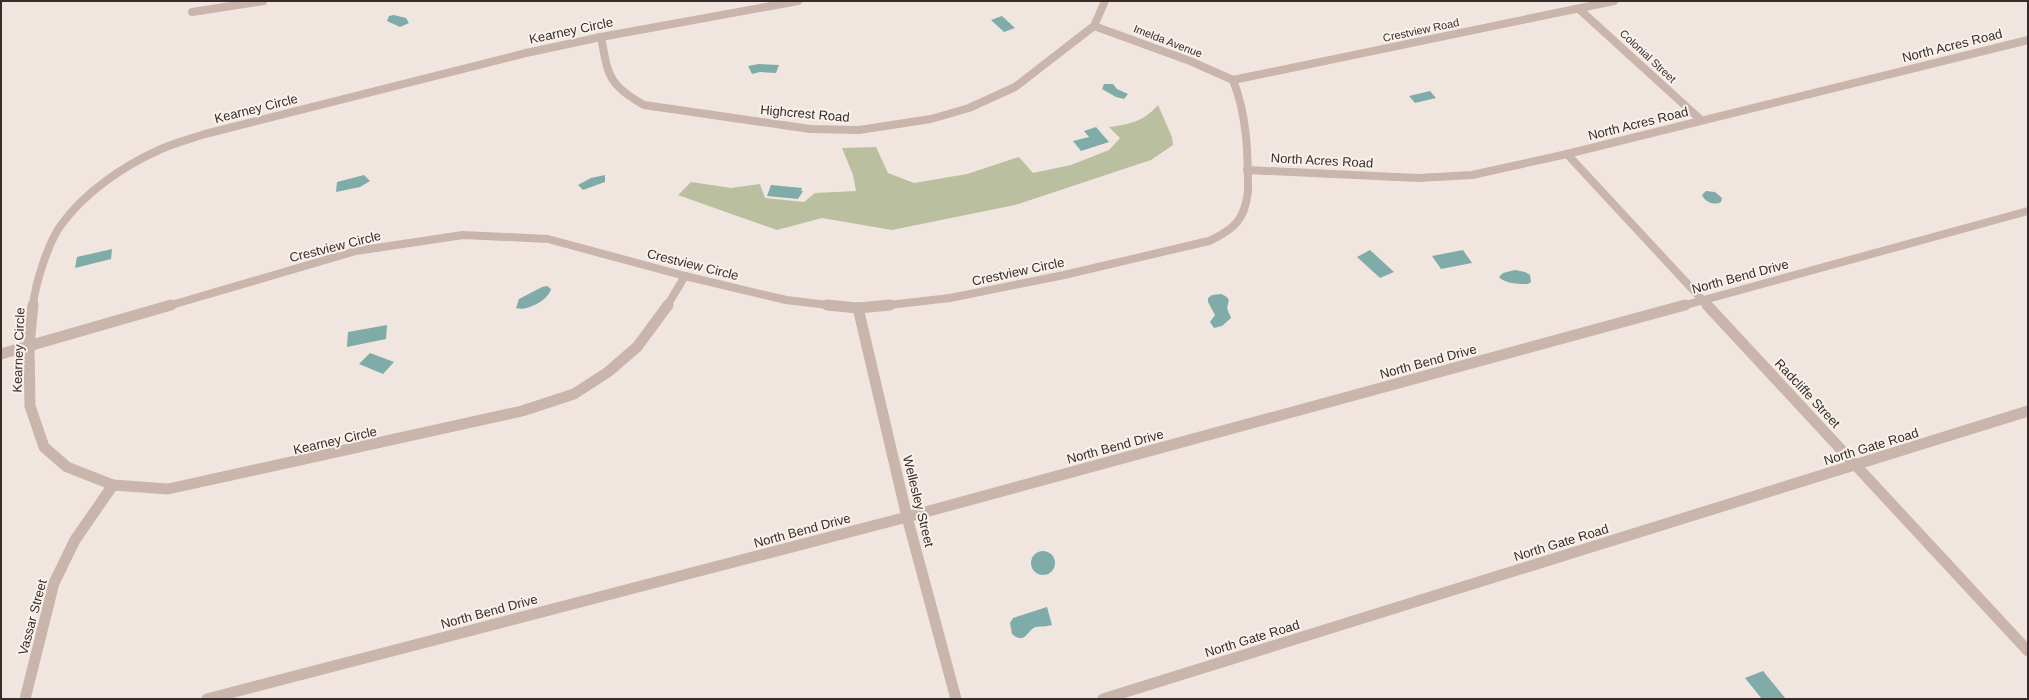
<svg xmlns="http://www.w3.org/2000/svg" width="2029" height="700" font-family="Helvetica,sans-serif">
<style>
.green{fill:#b9bf9f}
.water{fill:#7faca8}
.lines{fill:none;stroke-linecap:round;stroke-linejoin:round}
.minor-far1{stroke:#c9b5ab;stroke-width:8}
.minor{stroke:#c9b5ab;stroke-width:11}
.labels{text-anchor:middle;stroke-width:4;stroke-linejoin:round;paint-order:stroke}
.far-street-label{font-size:11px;fill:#372c2a;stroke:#f9f1eb}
.street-label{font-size:13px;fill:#372c2a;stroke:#f9f1eb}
</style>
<rect width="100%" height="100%" fill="#f1e6df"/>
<path class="green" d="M1158 105 1172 137 1173 145 1151 160 1015 205 892 230 822 218 777 230 678 195 691 182 731 188 760 184 765 198 804 202 815 193 856 191 853 175 842 148 876 147 888 173 914 183 967 174 1019 157 1033 173 1071 165 1109 150 1120 138 1109 127C1130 124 1143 122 1158 105Z"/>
<g class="water">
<path d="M394 15 406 18 409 23 400 27 387 21 389 16Z"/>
<path d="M1002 16 1015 28 1004 32 991 20Z"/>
<path d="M759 64 779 65 776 73 760 72 752 74 748 66Z"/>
<path d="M1104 84H1113L1117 89 1128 94 1124 99 1116 97 1102 89Z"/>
<path d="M1430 91 1436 98 1415 103 1409 96Z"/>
<path d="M1096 127 1109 142 1081 151 1073 141 1089 137 1084 131Z"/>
<path d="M364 175 370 181 360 187 336 192 337 182Z"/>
<path d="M605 175V182L583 190 578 185 591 178Z"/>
<path d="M771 185 802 188 801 191H803L798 199 767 196Z"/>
<path d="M1706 191 1715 192 1722 198 1721 202C1714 206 1705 202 1702 195Z"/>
<path d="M112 249 111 259 75 268 77 257Z"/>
<path d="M1370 250 1394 272 1380 278 1357 257Z"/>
<path d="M1463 250 1472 263 1441 269 1432 256Z"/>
<path d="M1515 270 1525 272 1530 275 1531 282 1528 284C1520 284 1505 284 1499 277L1503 273Z"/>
<path d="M547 286 551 289C549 300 526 312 516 308L519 299 542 287Z"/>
<path d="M1221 294C1235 300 1225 302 1228 311 1229 314 1231 316 1231 318L1222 326 1214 328 1210 322 1215 315 1208 302V298L1212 295Z"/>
<path d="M387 325 386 339 347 347 348 332Z"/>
<path d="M370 353 394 362 383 374 359 364Z"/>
<circle cx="1043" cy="563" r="12"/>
<path d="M1047 607 1052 625C1046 627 1041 626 1036 627 1027 629 1026 646 1012 634L1010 623 1013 618Z"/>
<path d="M1763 671 1786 699H1762L1745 678Z"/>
</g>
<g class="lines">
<g class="minor-far1">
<path d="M1579 9 1701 120"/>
<path d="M192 12 263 1"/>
<path d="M1094 26 1190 61 1233 80"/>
<path d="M601 37C608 75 608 85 644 105L810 129 859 130 931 119 969 108 1015 87 1094 26 1105 1"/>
<path d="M1233 80 1614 1"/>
<path d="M1567 154 1708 306"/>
<path d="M1247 170 1418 178 1472 175 1567 154 2028 40"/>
<path d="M33 306C35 284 48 243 61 225 84 193 123 166 159 150 174 143 190 139 205 134L526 53 601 37 798 1"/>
<path d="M168 306 356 251 463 235 548 239 685 276 786 300 836 306"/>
<path d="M667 306 685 276"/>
<path d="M880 306 950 298 1064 275 1209 241C1235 229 1245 219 1248 191 1248 153 1247 115 1233 80"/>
<path d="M1682 306 2028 211"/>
</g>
<g class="minor">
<path d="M33 305 29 345 30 406 44 447 67 467 113 485 168 489 522 411 574 394 608 372 637 347 668 305"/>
<path d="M827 305 858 308 890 305"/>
<path d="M1707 305 2028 651"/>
<path d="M858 308 907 517 956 699"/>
<path d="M1 354 171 305"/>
<path d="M25 699 54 583 75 540 113 485"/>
<path d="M207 699 907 517 1685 305"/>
<path d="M1103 699 2028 411"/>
</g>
</g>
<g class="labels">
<g class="far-street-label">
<text transform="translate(1421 30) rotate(-12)" y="4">Crestview Road</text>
<text transform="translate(1168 41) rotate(21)" y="4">Imelda Avenue</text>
<text transform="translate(1648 56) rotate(43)" y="4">Colonial Street</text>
</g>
<g class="street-label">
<text transform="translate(571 30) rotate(-12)" y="5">Kearney Circle</text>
<text transform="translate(1952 45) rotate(-14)" y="5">North Acres Road</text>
<text transform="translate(256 108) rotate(-14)" y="5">Kearney Circle</text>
<text transform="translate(805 113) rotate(5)" y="5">Highcrest Road</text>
<text transform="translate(1638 123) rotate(-14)" y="5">North Acres Road</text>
<text transform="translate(1322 160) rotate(3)" y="5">North Acres Road</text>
<text transform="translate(335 246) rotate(-14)" y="5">Crestview Circle</text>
<text transform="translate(693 264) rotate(14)" y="5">Crestview Circle</text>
<text transform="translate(1018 271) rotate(-12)" y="5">Crestview Circle</text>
<text transform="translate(1740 276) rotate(-15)" y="5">North Bend Drive</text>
<text transform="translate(18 350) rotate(-88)" y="5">Kearney Circle</text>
<text transform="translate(1428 361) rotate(-15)" y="5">North Bend Drive</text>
<text transform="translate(1808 393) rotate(47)" y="5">Radcliffe Street</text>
<text transform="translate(335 440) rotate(-13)" y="5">Kearney Circle</text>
<text transform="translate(1115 446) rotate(-15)" y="5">North Bend Drive</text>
<text transform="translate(1871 446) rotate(-17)" y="5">North Gate Road</text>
<text transform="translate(919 501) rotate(76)" y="5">Wellesley Street</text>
<text transform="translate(802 530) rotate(-15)" y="5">North Bend Drive</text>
<text transform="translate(1561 542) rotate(-17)" y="5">North Gate Road</text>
<text transform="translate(489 611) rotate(-15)" y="5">North Bend Drive</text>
<text transform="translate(32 617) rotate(-75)" y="5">Vassar Street</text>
<text transform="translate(1252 638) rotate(-17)" y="5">North Gate Road</text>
</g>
</g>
<rect width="2029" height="700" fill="none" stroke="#372c2a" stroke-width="4"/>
</svg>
